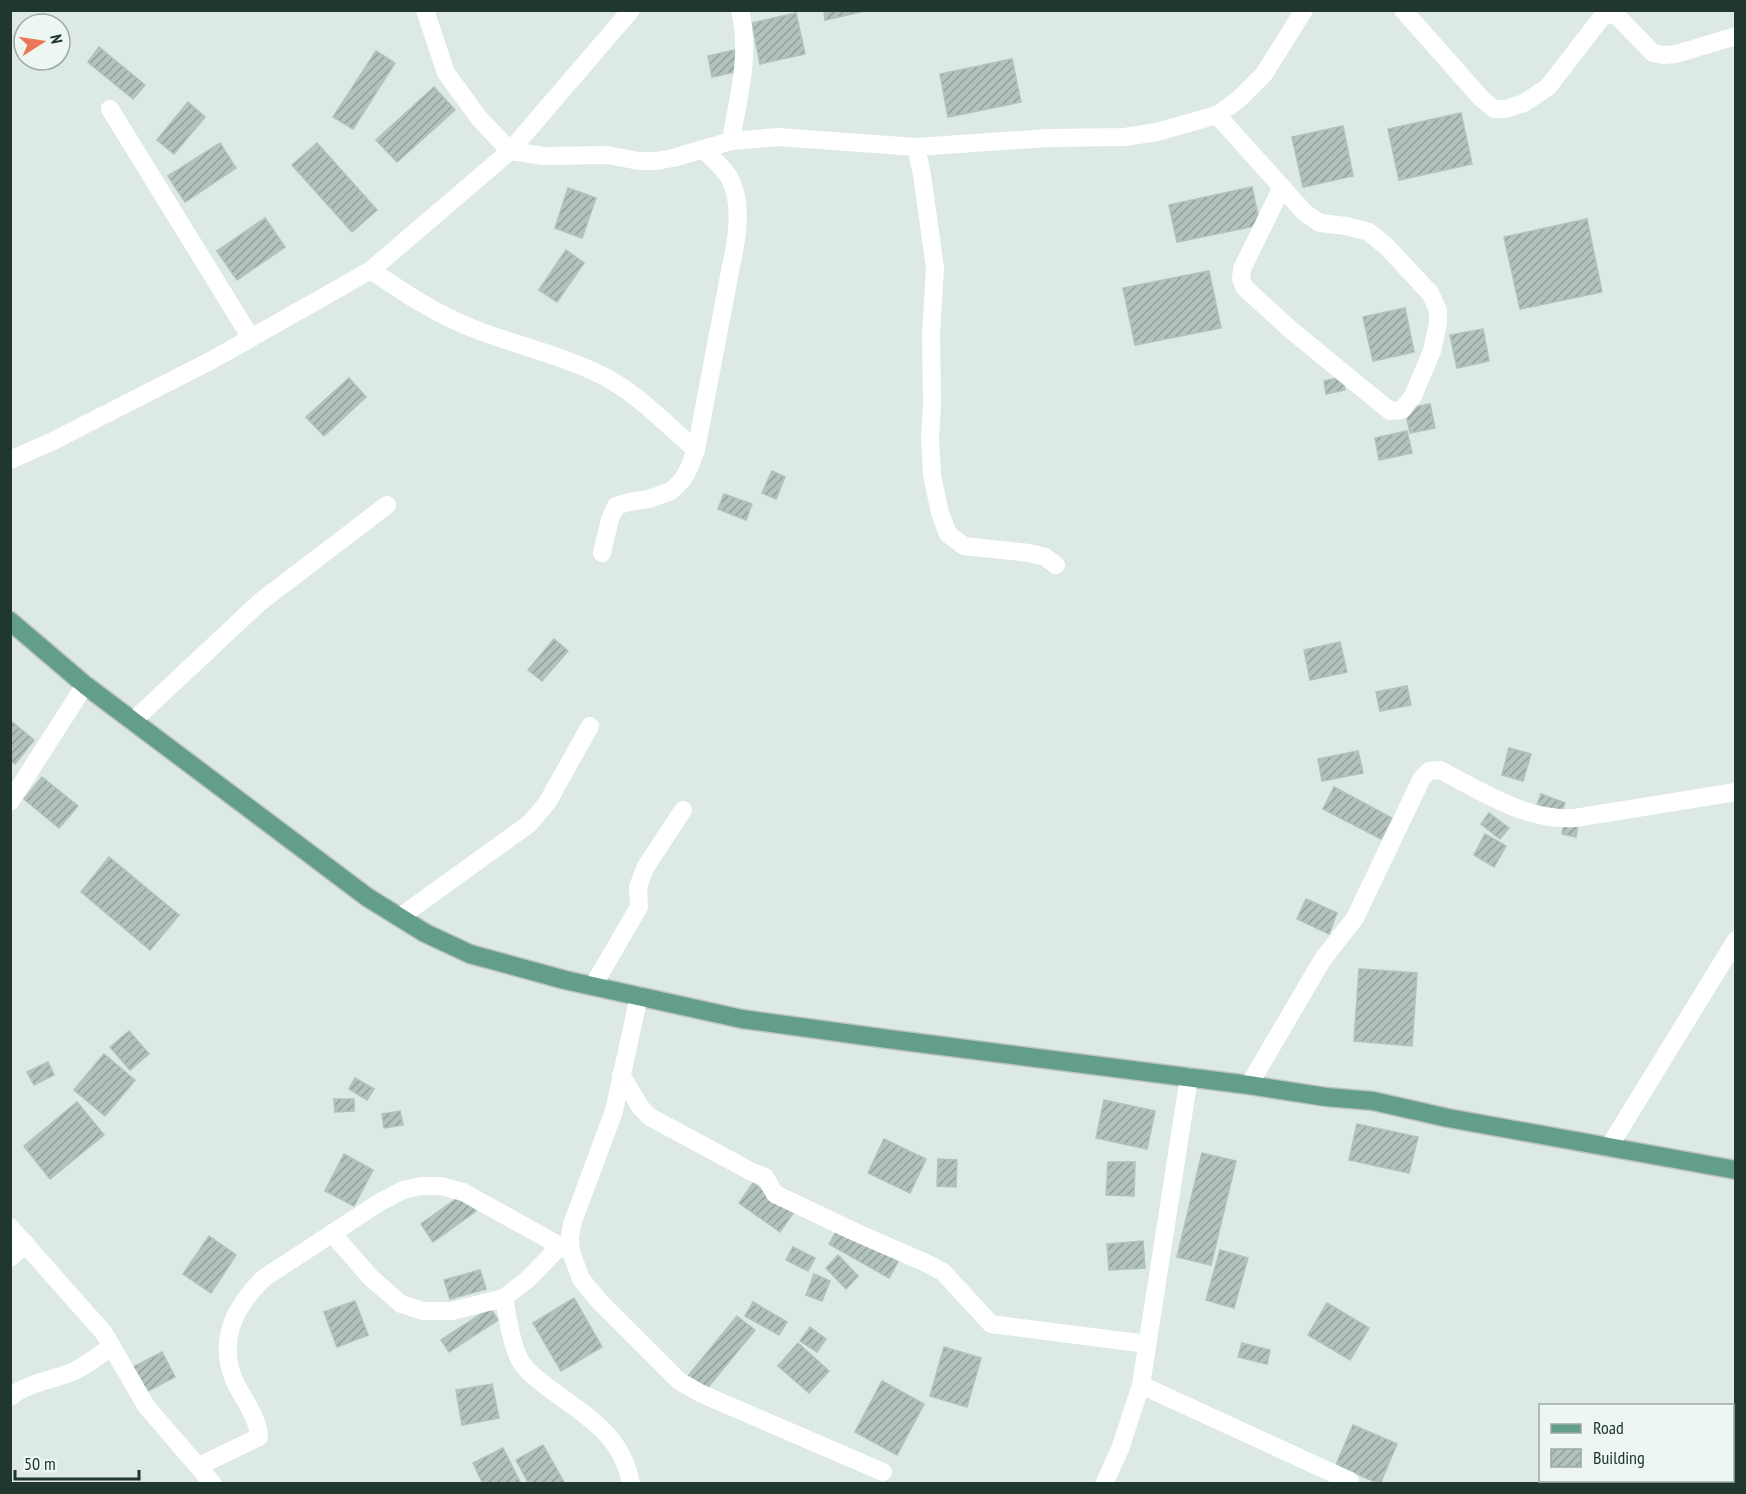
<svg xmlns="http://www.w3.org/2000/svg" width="1746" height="1494" font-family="'PT Sans Narrow',sans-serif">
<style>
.building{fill:url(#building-hatch);stroke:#b0c2ba;stroke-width:1.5}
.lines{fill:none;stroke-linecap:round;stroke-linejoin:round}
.major-casing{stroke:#bcc3c1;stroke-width:21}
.minor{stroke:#fff;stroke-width:18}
.major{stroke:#639d8c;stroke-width:18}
</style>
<defs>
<pattern id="building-hatch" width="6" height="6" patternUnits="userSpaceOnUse" patternTransform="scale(1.5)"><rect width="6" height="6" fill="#b3c3bc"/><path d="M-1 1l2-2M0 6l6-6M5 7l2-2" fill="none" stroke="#919f99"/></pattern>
</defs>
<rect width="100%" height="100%" fill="#dde9e3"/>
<g class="building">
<path d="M824 10H869L825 20Z"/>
<path d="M796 13 805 54 760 64 752 23Z"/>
<path d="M99 47 145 85 133 99 88 62Z"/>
<path d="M735 50 740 71 712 77 708 56Z"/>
<path d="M376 51 395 63 353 129 333 117Z"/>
<path d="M1012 59 1021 102 948 117 940 74Z"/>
<path d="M434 87 455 110 397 162 376 140Z"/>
<path d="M188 102 205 117 174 154 157 140Z"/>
<path d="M1461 113 1472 164 1399 180 1388 129Z"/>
<path d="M1343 126 1353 176 1303 187 1292 137Z"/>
<path d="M220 143 236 168 185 202 168 176Z"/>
<path d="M317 143 377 210 352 232 292 165Z"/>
<path d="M1252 187 1260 225 1177 242 1169 205Z"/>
<path d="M568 188 596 198 582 238 555 228Z"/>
<path d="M265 218 285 247 237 280 217 251Z"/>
<path d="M1587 219 1602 292 1520 309 1504 237Z"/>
<path d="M566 250 584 263 557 302 539 290Z"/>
<path d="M1209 271 1221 328 1135 345 1123 288Z"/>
<path d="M1405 308 1414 352 1373 361 1363 317Z"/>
<path d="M1483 329 1489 361 1457 368 1450 335Z"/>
<path d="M1342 377 1345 390 1326 394 1324 381Z"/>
<path d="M349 378 366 397 324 436 306 417Z"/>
<path d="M1430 404 1435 428 1410 433 1405 409Z"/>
<path d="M1407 431 1412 453 1379 460 1375 438Z"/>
<path d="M772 471 785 477 776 499 762 493Z"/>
<path d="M724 494 752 504 746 520 718 509Z"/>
<path d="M554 639 568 651 542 681 528 670Z"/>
<path d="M1340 642 1347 672 1310 680 1304 650Z"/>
<path d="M1407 686 1411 705 1380 711 1376 692Z"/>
<path d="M10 720 34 740 15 764 10 760Z"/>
<path d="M1509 748 1531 754 1523 781 1502 775Z"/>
<path d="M1358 751 1363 773 1322 781 1318 759Z"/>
<path d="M42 777 78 806 59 828 24 799Z"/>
<path d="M1334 787 1392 818 1381 839 1323 809Z"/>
<path d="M1541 794 1565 803 1560 816 1536 808Z"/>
<path d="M1489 813 1509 828 1500 839 1481 824Z"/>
<path d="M1565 820 1578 823 1576 837 1562 834Z"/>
<path d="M1485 834 1506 846 1494 867 1474 855Z"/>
<path d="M109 857 179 915 150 950 81 892Z"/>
<path d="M1306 899 1337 913 1329 934 1297 919Z"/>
<path d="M1359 969 1417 973 1412 1046 1354 1041Z"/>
<path d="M129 1031 149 1054 130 1070 110 1047Z"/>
<path d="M104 1054 135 1080 105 1116 74 1090Z"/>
<path d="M48 1062 54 1075 34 1085 27 1072Z"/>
<path d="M355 1078 374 1089 367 1100 349 1089Z"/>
<path d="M334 1099H354V1111L335 1112Z"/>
<path d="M1104 1100 1155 1111 1147 1149 1096 1138Z"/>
<path d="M77 1102 104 1135 50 1179 24 1146Z"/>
<path d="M400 1111 403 1125 384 1128 382 1114Z"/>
<path d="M1357 1124 1418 1137 1409 1173 1349 1160Z"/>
<path d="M884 1139 926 1159 910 1193 868 1173Z"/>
<path d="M1202 1153 1236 1161 1211 1265 1177 1257Z"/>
<path d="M344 1154 373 1170 354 1206 325 1191Z"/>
<path d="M938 1159 957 1160 956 1187 937 1186Z"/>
<path d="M1108 1162H1135L1134 1196 1106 1195Z"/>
<path d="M753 1183 794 1212 780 1232 739 1203Z"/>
<path d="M463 1194 476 1211 433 1242 421 1224Z"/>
<path d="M839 1227 899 1260 889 1278 829 1244Z"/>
<path d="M209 1236 236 1255 211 1293 183 1274Z"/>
<path d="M1143 1241 1145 1268 1109 1270 1107 1244Z"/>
<path d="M793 1247 815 1258 808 1271 786 1260Z"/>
<path d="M1220 1250 1248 1258 1234 1308 1206 1300Z"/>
<path d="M838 1255 858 1276 846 1289 826 1268Z"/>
<path d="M480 1270 486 1289 450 1299 444 1280Z"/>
<path d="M814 1274 830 1281 822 1301 806 1295Z"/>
<path d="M574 1298 602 1347 561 1371 533 1323Z"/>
<path d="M355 1301 368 1335 337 1347 324 1312Z"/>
<path d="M753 1302 787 1322 779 1335 745 1316Z"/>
<path d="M1327 1303 1369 1328 1350 1360 1308 1335Z"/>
<path d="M490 1308 498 1320 449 1352 441 1340Z"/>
<path d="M737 1316 755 1330 705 1391 688 1376Z"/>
<path d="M810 1327 826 1339 817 1352 800 1341Z"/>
<path d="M798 1343 829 1371 809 1393 778 1366Z"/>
<path d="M1242 1343 1270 1350 1267 1364 1238 1357Z"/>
<path d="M944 1347 981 1358 967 1407 930 1396Z"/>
<path d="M162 1352 175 1377 144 1393 131 1368Z"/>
<path d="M882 1381 924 1404 897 1455 855 1432Z"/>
<path d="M492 1384 499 1418 462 1425 456 1390Z"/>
<path d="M1353 1425 1397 1444 1380 1484 1336 1465Z"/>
<path d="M543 1445 565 1484H529L516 1460Z"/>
<path d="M503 1448 521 1484H483L473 1463Z"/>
</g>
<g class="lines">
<g class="major-casing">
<path id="major" d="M10 621 85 685 367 897 425 933 470 954 565 980 742 1019 888 1039 1249 1085 1326 1097 1373 1101 1448 1118 1736 1170"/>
</g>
<g class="minor">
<path d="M425 10 446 73 479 118 510 151 544 156 607 155 639 161H656L673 158 731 141 778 137 916 147 1048 138 1125 137 1157 132 1217 115 1238 100 1264 74 1304 10"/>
<path d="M1403 10 1481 98 1494 109H1506L1524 103 1548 87 1602 17 1611 14 1618 17 1653 53 1664 55 1676 54 1736 36"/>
<path d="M110 109 251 338"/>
<path d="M1217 115 1305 213 1320 223 1346 226 1369 232 1387 247 1430 293 1438 310V323L1432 351 1413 396 1402 410 1390 411 1291 330 1244 287 1241 278 1242 269 1282 187"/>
<path d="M731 141C738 97 751 55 740 10"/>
<path d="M916 147 922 175 935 268 931 334 932 404 930 438 932 475 940 513 948 534 964 546 1029 553 1045 557 1056 565"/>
<path d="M371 270C404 293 436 314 474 329 518 346 565 356 607 378 640 396 668 426 696 450"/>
<path d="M10 460 53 441 212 360 371 270 510 151 631 10"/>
<path d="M602 553 610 519 616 506 629 502 649 499 671 491 683 479 689 468 696 450 731 266C737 241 743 201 729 177 723 167 712 158 703 149"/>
<path d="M133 721 260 602 387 505"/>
<path d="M10 802 85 685"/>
<path d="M400 917 529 824 547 803 590 726"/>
<path d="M593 986 639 907 638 887 645 868 683 810"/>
<path d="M639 996 614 1111 572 1224 570 1238 571 1252 581 1279 600 1302 679 1381 702 1394 883 1472"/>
<path d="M621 1075 641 1108 650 1117 752 1172 765 1177 775 1194 855 1232 926 1263 943 1272 991 1324 1147 1344"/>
<path d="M1249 1085 1323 959 1355 918 1398 828 1422 778 1429 771 1440 770C1483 792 1525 821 1575 818L1736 792"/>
<path d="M1609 1147 1736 940"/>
<path d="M10 1227 104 1333 146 1406 213 1484"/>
<path d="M332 1233 370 1277 401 1304 423 1311H452L504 1298 528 1279 560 1246"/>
<path d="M10 1258 26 1244"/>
<path d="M504 1298C508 1317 510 1339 518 1356 523 1369 536 1378 546 1386 584 1415 622 1433 631 1484"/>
<path d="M1141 1385 1350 1481"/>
<path d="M10 1397C28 1383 47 1381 67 1374 84 1368 98 1356 112 1346"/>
<path d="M199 1466 259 1437C258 1417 243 1399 235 1382 217 1341 234 1307 264 1278L380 1202 403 1190 421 1186H441L463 1192 571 1252"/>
<path d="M1104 1484 1120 1449 1141 1385 1189 1077"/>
</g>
<use href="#major" class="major"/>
</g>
<rect width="1746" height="1494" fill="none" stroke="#203730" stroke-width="24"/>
<rect x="1539" y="1404" width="195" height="78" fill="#edf6f1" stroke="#9baaa4" stroke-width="1.5"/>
<rect x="1551" y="1424" width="30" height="9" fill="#639d8c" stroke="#9baaa4" stroke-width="1.5"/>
<text x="1593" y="1434" font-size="18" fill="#203730">Road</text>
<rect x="1551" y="1449" width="30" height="18" fill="url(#building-hatch)" stroke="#9baaa4" stroke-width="1.5"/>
<text x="1593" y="1464" font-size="18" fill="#203730">Building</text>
<g transform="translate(42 42) rotate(78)"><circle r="28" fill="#edf6f1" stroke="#9baaa4" stroke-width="1.5"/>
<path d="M0-4.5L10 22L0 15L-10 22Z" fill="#ed7657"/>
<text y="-9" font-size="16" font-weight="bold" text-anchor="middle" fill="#203730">N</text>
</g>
<path d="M15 1470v9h124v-9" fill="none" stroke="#203730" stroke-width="3"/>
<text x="24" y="1470" font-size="18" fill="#203730" stroke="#edf6f1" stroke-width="4.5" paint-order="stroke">50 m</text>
</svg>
